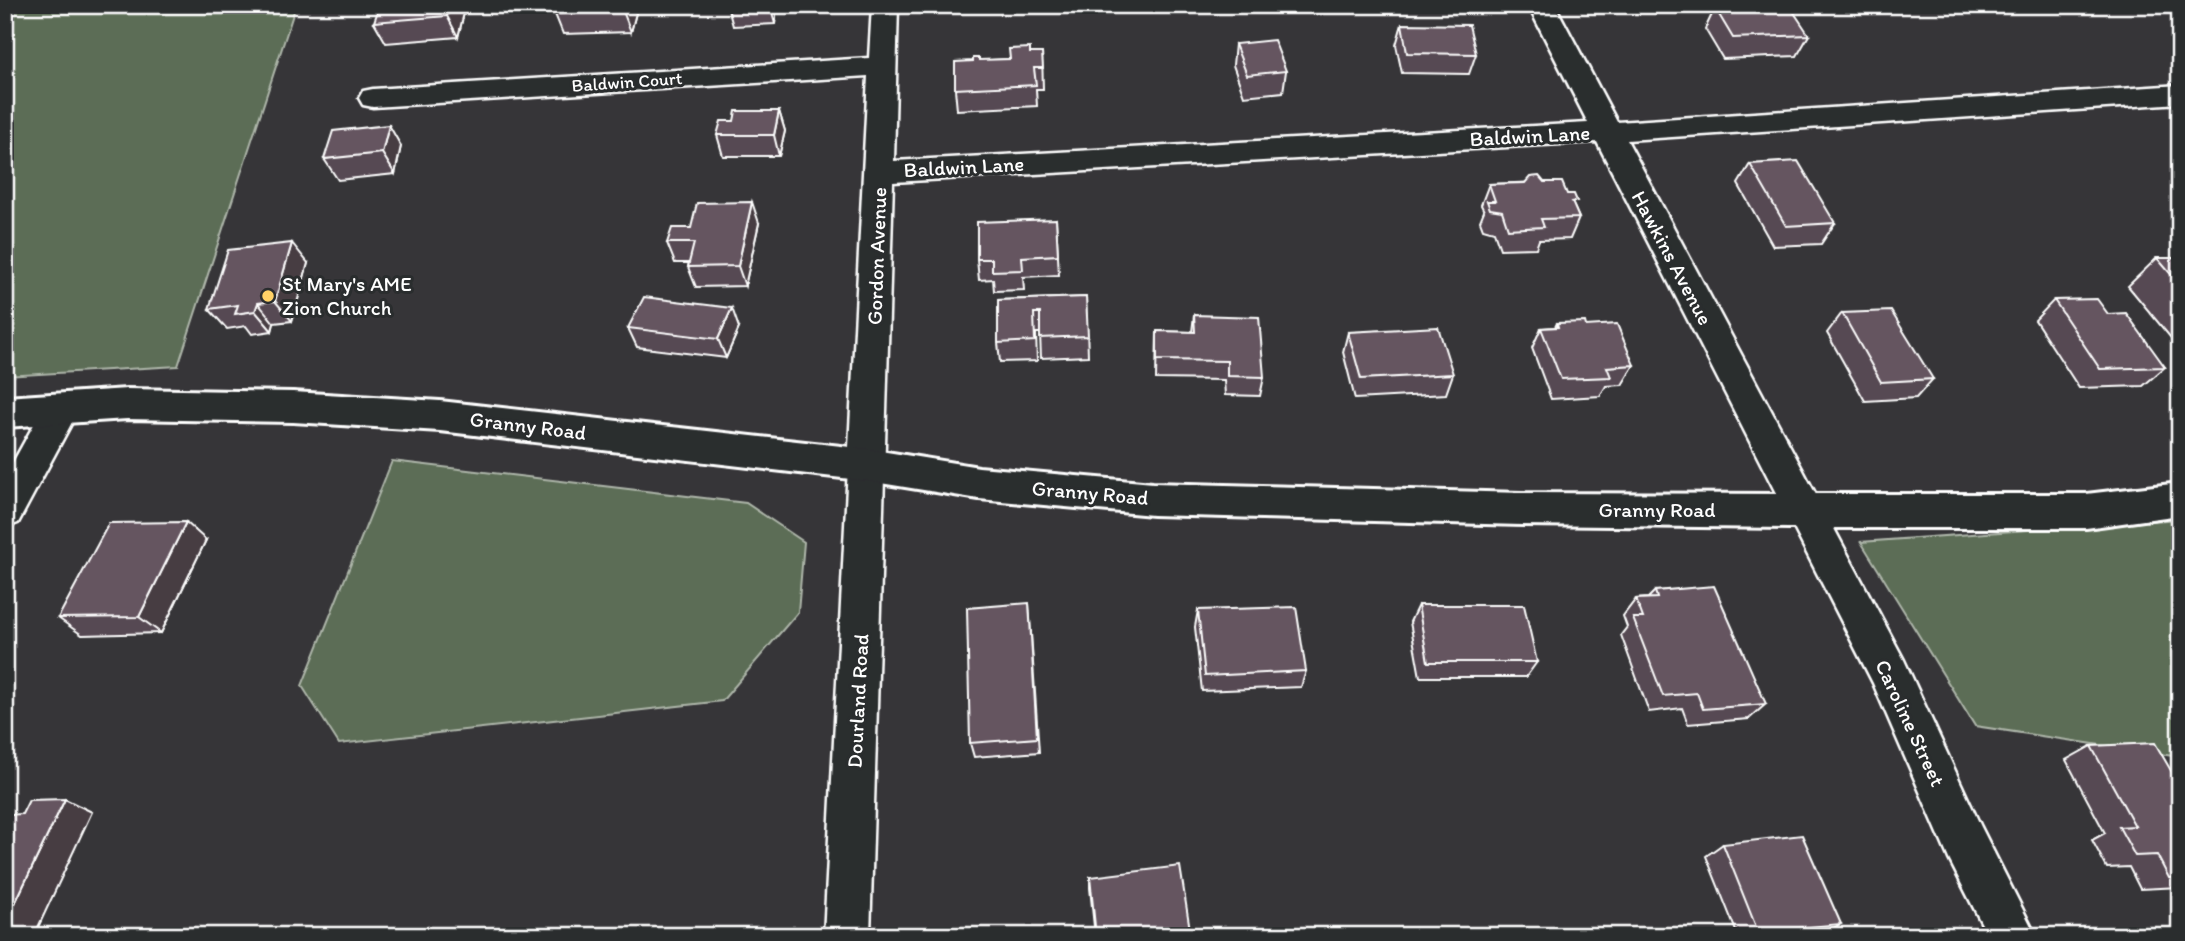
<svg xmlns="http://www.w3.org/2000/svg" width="2185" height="941" font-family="Itim,sans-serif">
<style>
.green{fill:#5c6d56;stroke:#aeb6aa;stroke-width:2}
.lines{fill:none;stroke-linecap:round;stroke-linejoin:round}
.street-casing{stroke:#fff;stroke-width:5}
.secondary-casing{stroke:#fff;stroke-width:6}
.street{fill:#2a2d2e;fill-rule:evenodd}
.secondary{fill:#2a2d2e;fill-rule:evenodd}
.wall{fill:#574953;stroke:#fff;stroke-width:2}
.shaded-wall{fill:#473c43;stroke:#fff;stroke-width:2}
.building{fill:#655560;stroke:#fff;stroke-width:2}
.poi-dot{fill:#ffd166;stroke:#2a2d2e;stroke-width:2.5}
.labels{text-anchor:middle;stroke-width:6;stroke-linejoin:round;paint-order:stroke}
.far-street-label{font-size:18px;fill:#fff;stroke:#2a2d2e}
.street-label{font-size:21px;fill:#fff;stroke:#2a2d2e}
.poi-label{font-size:21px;fill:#fff;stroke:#2a2d2e;text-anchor:start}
</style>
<rect width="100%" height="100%" fill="#363538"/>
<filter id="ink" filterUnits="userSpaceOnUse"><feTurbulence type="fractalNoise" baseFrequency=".0143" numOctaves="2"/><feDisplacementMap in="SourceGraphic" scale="14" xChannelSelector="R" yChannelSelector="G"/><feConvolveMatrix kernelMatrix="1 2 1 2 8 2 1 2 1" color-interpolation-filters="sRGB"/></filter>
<g filter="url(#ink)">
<g class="green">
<path d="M5 5H296L178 366 5 376Z"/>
<path d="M392 461 746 503 804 542 798 612 722 701 339 744 302 686Z"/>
<path d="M2180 519V757L1975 726 1861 542Z"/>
</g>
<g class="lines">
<g class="street-casing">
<g id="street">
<path d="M872 5H898L894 161 1588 123 1528 5H1555L1617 122 2180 85V103L1627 140 1904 660 1981 827 2036 936H1988L1949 859 1873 683 1597 142 893 182 870 936H824L868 76 373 107 363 105 359 98 363 91 373 89 869 58Z"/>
<path d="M61 395 74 399 79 409 18 523 5 528V477L48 399Z"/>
</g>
</g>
<g class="secondary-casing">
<path id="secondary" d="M127 389 293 392 440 401 868 449 979 467 1153 483 1522 493 1789 494H2086L2180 483V515L2086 528H1789L1522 525 1153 515 979 499 868 481 440 431 293 422 127 419 5 427V397Z"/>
</g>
<use href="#street" class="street"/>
<use href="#secondary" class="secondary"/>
</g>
<g class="wall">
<path d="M638 5 631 32 563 34 555 14Z"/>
<path d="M727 5H777L775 24 733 26Z"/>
<path d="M953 5H1005L953 8Z"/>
<path d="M1715 8 1809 35 1797 56 1723 59 1705 29Z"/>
<path d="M465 9 458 37 386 43 374 22Z"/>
<path d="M1402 24 1476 54 1469 74 1402 73 1396 45Z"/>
<path d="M1235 44 1286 71 1283 92 1244 96 1233 65Z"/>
<path d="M1030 53H1042L1043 89H1036L1037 106 957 110 955 89 973 61 1010 59Z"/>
<path d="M779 111 785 131 779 156H723L717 135 734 121Z"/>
<path d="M401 146 395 174 338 180 324 159Z"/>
<path d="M1750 164 1835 223 1821 244 1773 246 1738 184Z"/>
<path d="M1544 182 1567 194 1574 207 1579 218 1570 239 1539 240 1536 248 1500 249 1494 232 1483 229 1480 221 1484 211 1481 205 1489 184Z"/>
<path d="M1056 219 1059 275 1023 277 1024 290 994 291 993 279 979 280 977 259Z"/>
<path d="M759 223 745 286 696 287 688 267 689 263H675L667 243 691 228Z"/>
<path d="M2157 258H2180V349L2128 286Z"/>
<path d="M308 263 292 321 274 323 272 331 252 334 246 326 227 329 209 309Z"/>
<path d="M1086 297 1088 356 1041 358 1040 333H1036L1037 361 1000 362 998 343V300Z"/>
<path d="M2054 300 2108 314 2165 367 2143 386 2079 388 2035 320Z"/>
<path d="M1842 313 1933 379 1916 398 1865 401 1827 333Z"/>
<path d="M1194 315 1264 377 1260 396 1225 395 1224 380 1156 379 1157 331 1192 332Z"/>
<path d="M1557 323 1634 365 1622 385 1606 386 1600 396 1551 399 1532 348 1541 328 1555 327Z"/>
<path d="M628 328H739L726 358 637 347Z"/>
<path d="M1348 332 1453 374 1446 394 1355 399 1343 352Z"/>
<path d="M206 540 161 633 82 635 58 618Z"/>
<path d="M1655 591 1766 704 1749 719 1688 724 1682 708 1649 712 1621 635 1627 627 1623 616 1636 599 1648 598Z"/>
<path d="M1029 603 1039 752 974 757 970 743Z"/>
<path d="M1418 605 1537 662 1526 677H1420L1410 622Z"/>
<path d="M1198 610 1306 671 1301 687 1202 691 1195 627Z"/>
<path d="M2091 746 2180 786V887L2140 889 2129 867 2107 868 2092 840 2105 833 2066 760Z"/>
<path d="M1723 844 1841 924 1821 935 1808 936H1738L1706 856Z"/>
<path d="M1090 877 1191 936H1095L1090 888Z"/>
</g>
<g class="shaded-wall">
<path d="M450 5H463L465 9 458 37 447 16Z"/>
<path d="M625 5H638L631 32 623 11Z"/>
<path d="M770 5H777L775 24Z"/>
<path d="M779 111 785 131 779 156 774 135Z"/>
<path d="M389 125 401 146 395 174 382 153Z"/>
<path d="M752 202 759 223 745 286 738 266Z"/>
<path d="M292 243 308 263 292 321 275 301Z"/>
<path d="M258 303 274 323 272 331 255 311Z"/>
<path d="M732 308 739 328 726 358 718 339Z"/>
<path d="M186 522 206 540 161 633 139 617Z"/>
<path d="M65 799 92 812 34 936H5V924Z"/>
</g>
<g class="building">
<path d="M380 5H450L447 16 374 22Z"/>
<path d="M557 5H625L623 11 555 14Z"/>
<path d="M1772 5H1789L1809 35 1733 38 1715 8Z"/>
<path d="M1402 24 1469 25 1476 54 1407 53Z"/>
<path d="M1274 40 1286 71 1247 75 1235 44Z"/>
<path d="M1030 48V53H1042L1043 68H1034L1036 85 955 89V62L973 61V58H979V60L1010 59 1009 49Z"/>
<path d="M736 111H779L774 135H717L721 121H734Z"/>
<path d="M389 125 382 153 324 159 333 131Z"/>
<path d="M1798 161 1835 223 1786 226 1750 164Z"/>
<path d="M1539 176 1544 182H1562L1567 194H1574L1577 201 1572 202 1579 218 1541 219 1544 227 1508 229 1502 211 1490 209 1487 201H1495L1489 184 1525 183 1530 177Z"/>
<path d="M752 202 738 266 688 267 694 243H667L672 228H691L697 203Z"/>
<path d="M1056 219 1058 255 1022 257 1023 270 992 271V259H977V222Z"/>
<path d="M292 243 275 301 258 303 255 311 235 314 238 305 209 309 228 250Z"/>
<path d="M2157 258H2180V285Z"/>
<path d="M644 297 732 308 718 339 628 328Z"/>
<path d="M1086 297 1088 336 1040 338V313H1034L1035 341 998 343V300Z"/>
<path d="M2097 299 2108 314 2126 313 2165 367 2100 369 2054 300Z"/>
<path d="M1891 311 1933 379 1881 382 1842 313Z"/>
<path d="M1194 315 1259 317 1264 377 1227 376V361L1157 360V331L1195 332Z"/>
<path d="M1585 322 1586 326 1617 324 1634 365 1607 367 1611 377 1561 379 1541 328 1558 327 1557 323Z"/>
<path d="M1438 327 1453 374 1361 379 1348 332Z"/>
<path d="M186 522 139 617 58 618 109 523Z"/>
<path d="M1714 586 1766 704 1703 709 1697 693 1663 696 1633 618H1643L1636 599 1657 598 1655 591Z"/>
<path d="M1029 603 1037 738 970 743 967 608Z"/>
<path d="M1418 605H1524L1537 662H1428Z"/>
<path d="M1296 607 1306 671 1205 676 1198 610Z"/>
<path d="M2155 743 2180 786V877L2169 878 2157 855 2135 856 2119 827 2135 826 2091 746Z"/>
<path d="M65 799 5 924V815L22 814 29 800Z"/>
<path d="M1802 835 1841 924 1758 932 1723 844Z"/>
<path d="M1180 866 1191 936H1096L1090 877Z"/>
<path d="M662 931 661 936H615Z"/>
</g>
</g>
<circle class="poi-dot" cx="268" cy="296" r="7"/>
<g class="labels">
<g class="far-street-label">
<text transform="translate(627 82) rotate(-4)" y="6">Baldwin Court</text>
</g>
<g class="street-label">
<text transform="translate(1530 136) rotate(-3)" y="7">Baldwin Lane</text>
<text transform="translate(964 167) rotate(-3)" y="7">Baldwin Lane</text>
<text transform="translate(877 256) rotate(-88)" y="7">Gordon Avenue</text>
<text transform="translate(1672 258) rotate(62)" y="7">Hawkins Avenue</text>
<text transform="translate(528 426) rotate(7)" y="7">Granny Road</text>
<text transform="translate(1090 493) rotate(5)" y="7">Granny Road</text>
<text x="1657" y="517">Granny Road</text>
<text transform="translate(858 701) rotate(-87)" y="7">Dourland Road</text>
<text transform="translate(1910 723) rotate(65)" y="7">Caroline Street</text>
</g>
<g class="poi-label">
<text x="282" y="291">St Mary's AME<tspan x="282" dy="24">Zion Church</tspan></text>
</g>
</g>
<rect width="2185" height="941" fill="none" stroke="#2a2d2e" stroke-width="28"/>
<rect x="14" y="14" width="2157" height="913" fill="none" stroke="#fff" stroke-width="2.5" filter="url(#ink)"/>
</svg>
